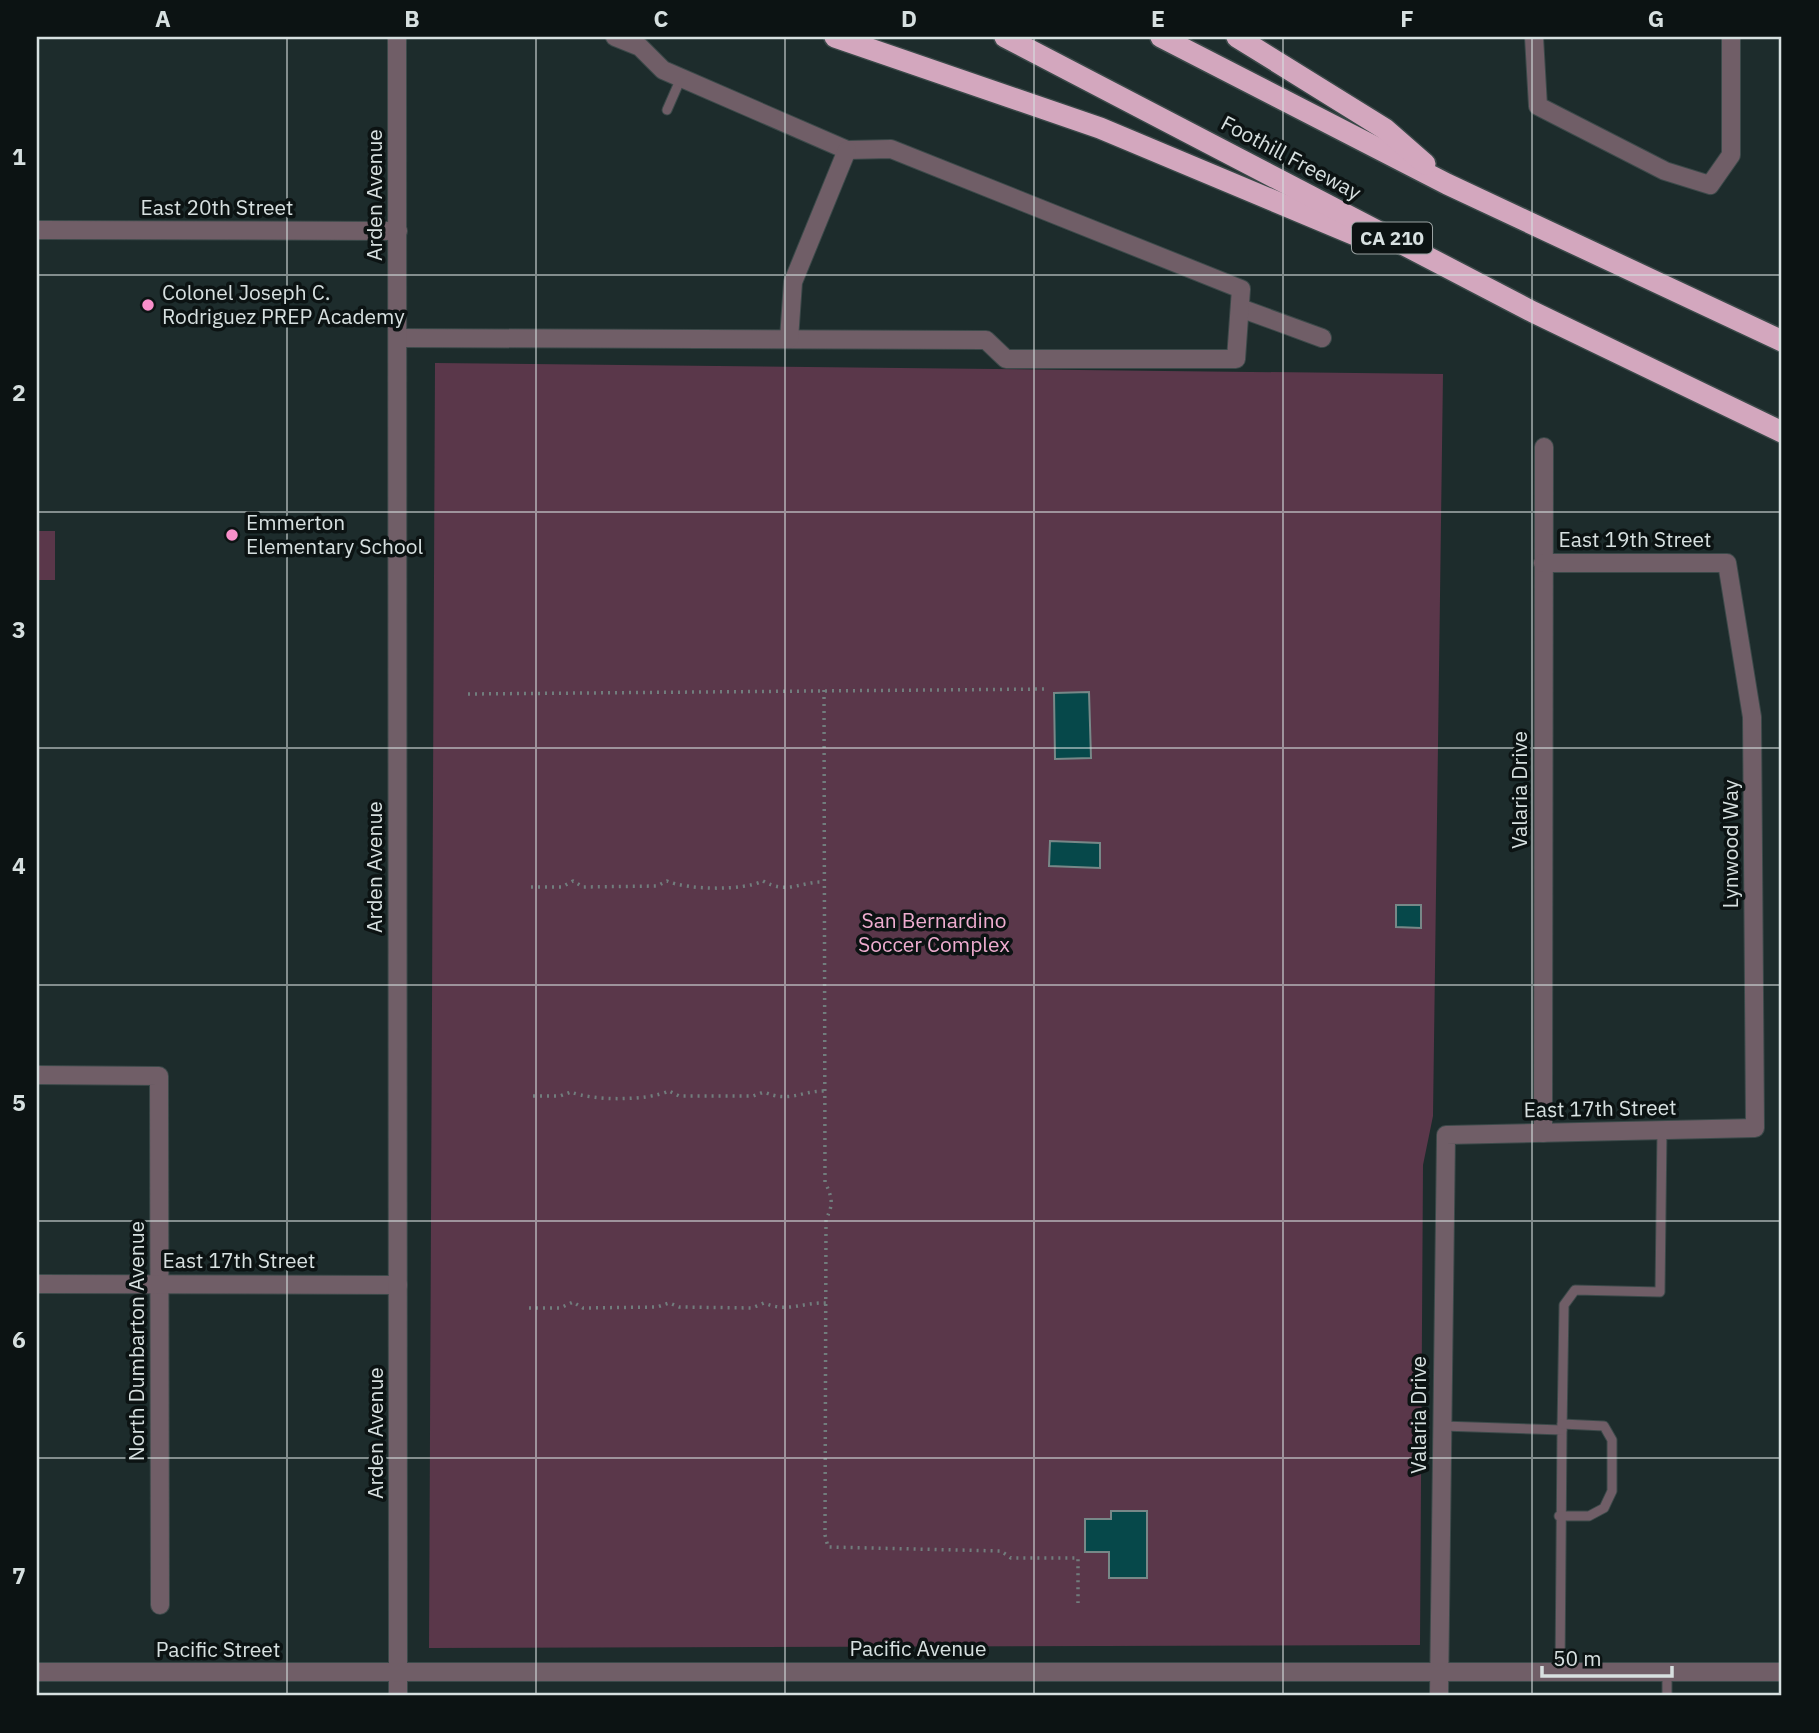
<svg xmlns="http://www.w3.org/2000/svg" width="1819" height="1733" font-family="'IBM Plex Sans',sans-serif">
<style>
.green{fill:#5a374a}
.building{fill:#06484a;stroke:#788;stroke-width:2}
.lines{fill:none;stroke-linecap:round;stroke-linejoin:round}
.service-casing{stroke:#3b4949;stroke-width:11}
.minor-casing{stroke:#3b4949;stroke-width:20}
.tertiary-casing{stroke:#3b4949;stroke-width:20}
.motorway-casing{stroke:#3b4949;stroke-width:24}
.path{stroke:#717d7d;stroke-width:3.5;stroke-dasharray:2 5;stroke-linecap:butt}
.service{stroke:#705e67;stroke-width:9}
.minor{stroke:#705e67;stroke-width:18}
.tertiary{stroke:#705e67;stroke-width:18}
.motorway{stroke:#d3a7be;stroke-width:21}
.grid{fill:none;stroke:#d7e0e0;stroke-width:2;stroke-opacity:0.55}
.poi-dot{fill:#f98fca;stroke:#0c1313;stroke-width:2.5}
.labels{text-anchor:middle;stroke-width:7;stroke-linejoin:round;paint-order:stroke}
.shield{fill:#0c1313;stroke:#9aa2a2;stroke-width:2}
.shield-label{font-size:19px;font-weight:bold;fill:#d7e0e0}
.street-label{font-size:21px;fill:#d7e0e0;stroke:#0c1313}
.poi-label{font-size:21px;fill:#d7e0e0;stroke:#0c1313;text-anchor:start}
.park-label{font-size:21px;fill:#efadd0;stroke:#0c1313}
.neatline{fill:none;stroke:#d7e0e0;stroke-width:2.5}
.grid-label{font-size:23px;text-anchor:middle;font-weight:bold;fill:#d7e0e0}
</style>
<rect width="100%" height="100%" fill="#1d2c2c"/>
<g class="green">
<path d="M435 363 1443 374 1433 1116 1423 1165 1420 1645 429 1648Z"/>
<rect x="37" y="531" width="18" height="49"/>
</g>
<g class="building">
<path d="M1089 692 1091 758 1055 759 1054 693Z"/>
<path d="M1050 841 1100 843V868L1049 866Z"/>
<path d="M1396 905H1421V928L1396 927Z"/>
<path d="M1111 1511H1147V1578H1109V1552H1085V1519H1111Z"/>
</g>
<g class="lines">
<g class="service-casing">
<g id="service">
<path d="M667 110 681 78"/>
<path d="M1442 1426 1562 1430 1560 1670"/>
<path d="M1562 1430 1564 1305 1575 1290 1660 1292 1662 1130"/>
<path d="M1559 1516H1589L1604 1508 1612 1491V1440L1604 1426 1562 1424"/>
<path d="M1667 1696V1671"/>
</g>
</g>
<g class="minor-casing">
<g id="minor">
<path d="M1534 37 1538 106 1665 171 1710 185 1731 155V37"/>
<path d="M37 230 398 231"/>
<path d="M1240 308 1322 338"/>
<path d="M398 338 986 340 1006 359H1236L1241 289 891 149 847 150 663 70 640 47 615 37"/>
<path d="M789 339 793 282 847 150"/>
<path d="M37 1075 159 1076 160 1605"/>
<path d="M1543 1133 1544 447"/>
<path d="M37 1284 398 1285"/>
<path d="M398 1696V1673"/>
<path d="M1439 1696 1446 1135 1755 1128 1752 717 1727 563H1543"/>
</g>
</g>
<g class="tertiary-casing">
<g id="tertiary">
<path d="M397 37 398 1673"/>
<path d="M37 1672H1782"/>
</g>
</g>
<g class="motorway-casing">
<g id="motorway">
<path d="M835 37 1100 128 1372 242"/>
<path d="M1005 37 1533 312 1782 432"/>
<path d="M1161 37 1447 184 1782 341"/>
<path d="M1237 37 1385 129 1425 164"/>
</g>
</g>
<g class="path">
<path d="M824 690 825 1182C832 1197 834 1204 826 1219L825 1535 828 1547 1001 1551 1011 1558H1078V1603"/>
<path d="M468 694 1048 689"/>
<path d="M531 887H562L573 881 583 887 657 886 667 881C688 890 742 891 763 881 787 895 802 881 824 882"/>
<path d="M533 1096H560L571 1092C593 1101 647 1101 669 1091L679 1096H753L764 1092C789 1103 801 1091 824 1091"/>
<path d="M529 1308H560L573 1302 583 1308 657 1307 669 1303 679 1307 752 1308 764 1303C788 1313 803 1302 826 1303"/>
</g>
<use href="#service" class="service"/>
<use href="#minor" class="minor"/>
<use href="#tertiary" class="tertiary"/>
<use href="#motorway" class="motorway"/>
</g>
<path class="grid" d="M287 37V1696M536 37V1696M785 37V1696M1034 37V1696M1283 37V1696M1532 37V1696M37 275H1782M37 512H1782M37 748H1782M37 985H1782M37 1221H1782M37 1458H1782"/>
<g class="poi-dot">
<circle cx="148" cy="305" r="7"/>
<circle cx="232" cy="535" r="7"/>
</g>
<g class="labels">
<rect class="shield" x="1352" y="222.5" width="80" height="31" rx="5"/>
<g class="shield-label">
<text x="1392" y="245">CA 210</text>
</g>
<g class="street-label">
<text transform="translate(1291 158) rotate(28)" y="7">Foothill Freeway</text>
<text transform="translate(375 195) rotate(-90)" y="7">Arden Avenue</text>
<text x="217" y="215">East 20th Street</text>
<text x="1635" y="547">East 19th Street</text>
<text transform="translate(1520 790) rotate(-90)" y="7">Valaria Drive</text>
<text transform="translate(1731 844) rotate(-90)" y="7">Lynwood Way</text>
<text transform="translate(375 867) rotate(-90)" y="7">Arden Avenue</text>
<text transform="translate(1600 1109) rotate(-1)" y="7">East 17th Street</text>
<text x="239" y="1268">East 17th Street</text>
<text transform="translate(137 1341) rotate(-90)" y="7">North Dumbarton Avenue</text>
<text transform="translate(1419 1415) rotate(-90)" y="7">Valaria Drive</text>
<text transform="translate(376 1433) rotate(-90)" y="7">Arden Avenue</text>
<text x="918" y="1656">Pacific Avenue</text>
<text x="218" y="1657">Pacific Street</text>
</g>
<g class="poi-label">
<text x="162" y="300">Colonel Joseph C.<tspan x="162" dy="24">Rodriguez PREP Academy</tspan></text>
<text x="246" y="530">Emmerton<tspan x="246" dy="24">Elementary School</tspan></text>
</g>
<g class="park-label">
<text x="934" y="928">San Bernardino<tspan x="934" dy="24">Soccer Complex</tspan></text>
</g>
</g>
<rect width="1819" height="1733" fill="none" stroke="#0c1313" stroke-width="77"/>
<path d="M1542 1666v10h130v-10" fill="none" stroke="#d7e0e0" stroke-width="3.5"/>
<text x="1553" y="1666" font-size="21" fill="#d7e0e0" stroke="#0c1313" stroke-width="5" paint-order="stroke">50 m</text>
<rect x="38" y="38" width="1742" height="1656" class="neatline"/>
<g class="grid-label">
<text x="163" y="27">A</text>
<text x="412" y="27">B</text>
<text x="661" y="27">C</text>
<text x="909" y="27">D</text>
<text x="1158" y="27">E</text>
<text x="1407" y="27">F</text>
<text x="1656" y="27">G</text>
<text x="19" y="165">1</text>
<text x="19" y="401">2</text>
<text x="19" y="638">3</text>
<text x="19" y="874">4</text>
<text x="19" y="1111">5</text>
<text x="19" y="1348">6</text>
<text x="19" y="1584">7</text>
</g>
</svg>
